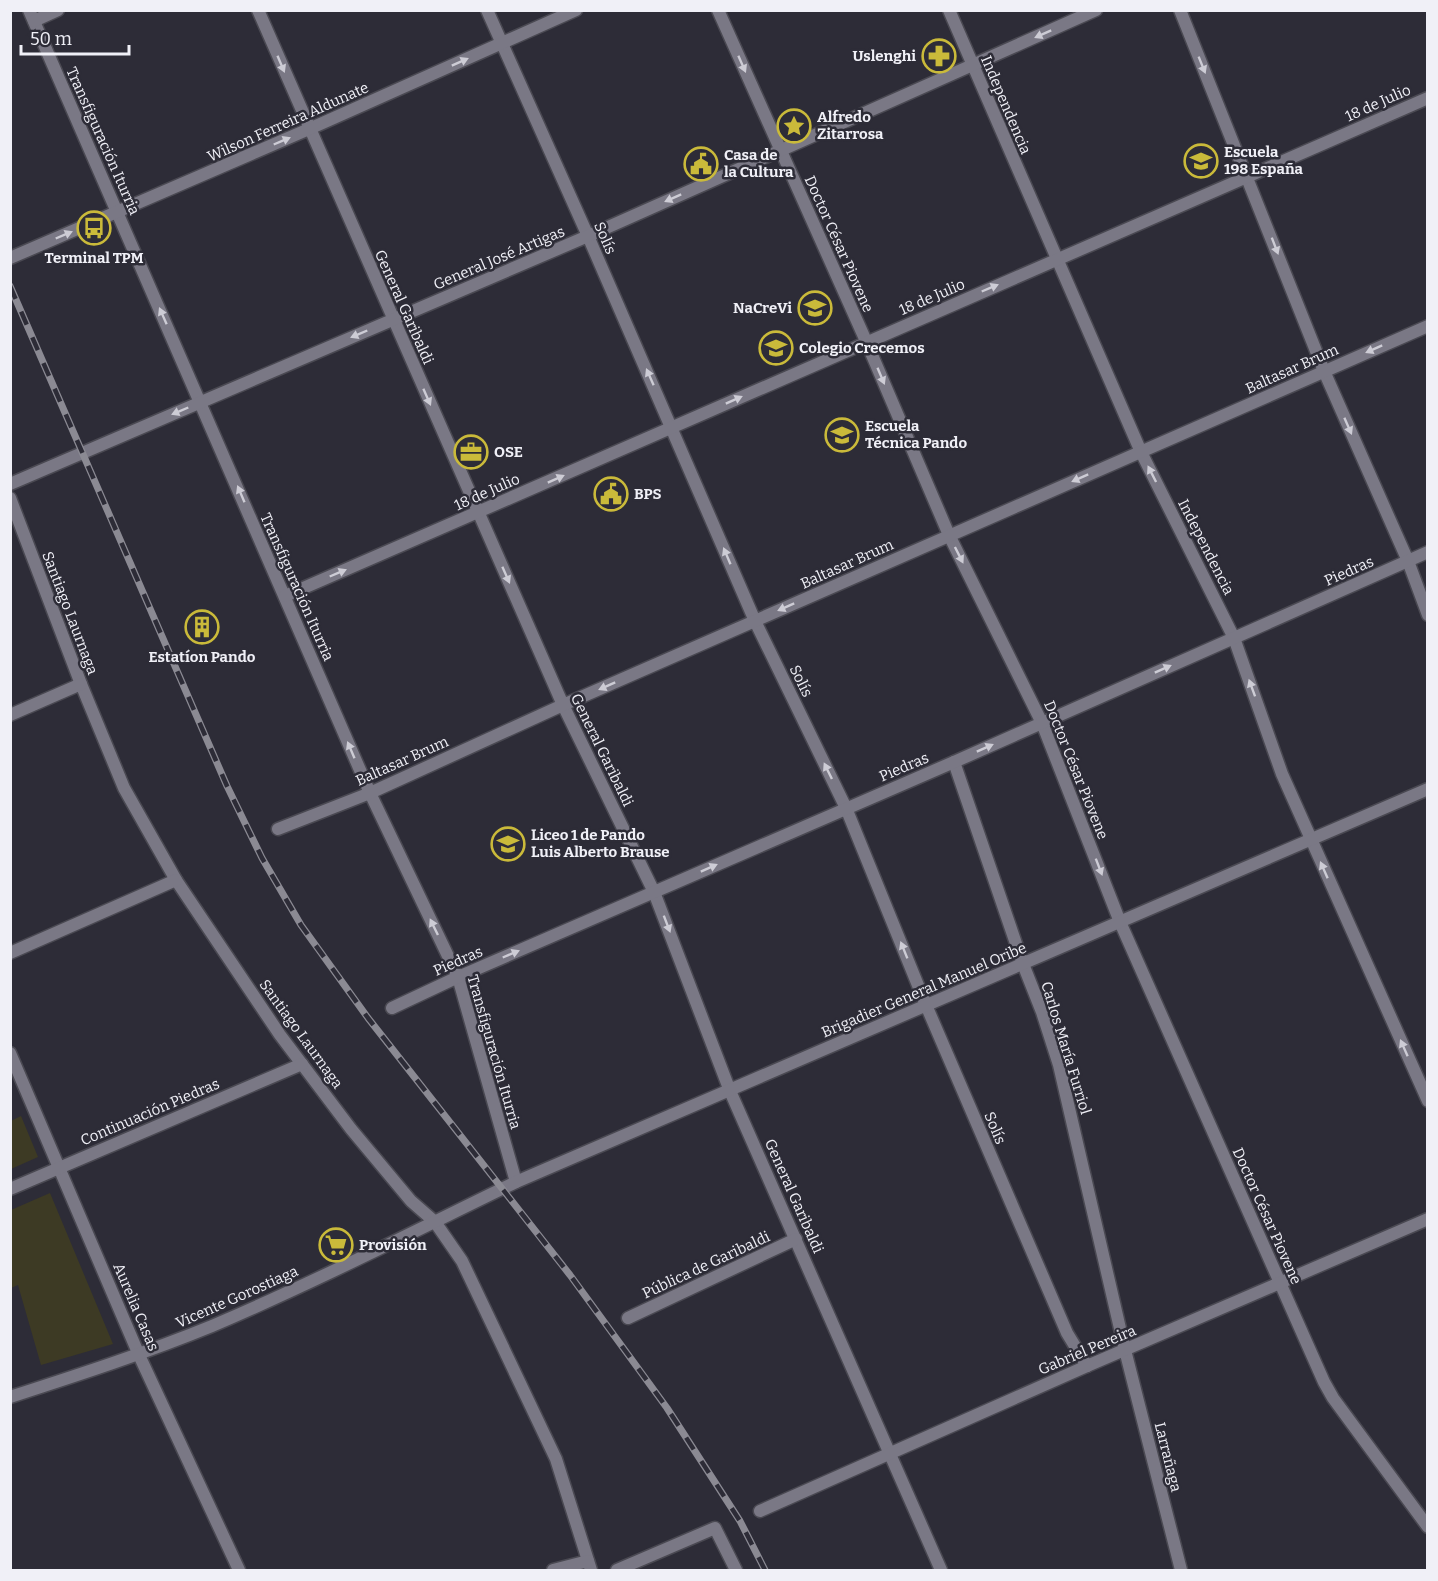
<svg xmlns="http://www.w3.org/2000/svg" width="1438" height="1581" font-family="Bitter,serif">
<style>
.green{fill:#3d3a24}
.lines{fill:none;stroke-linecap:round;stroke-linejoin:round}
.street-casing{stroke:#4a4952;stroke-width:15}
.street{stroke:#7a7885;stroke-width:12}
.rail-casing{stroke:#8b8a93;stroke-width:7}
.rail{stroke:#2d2c37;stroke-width:4.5;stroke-dasharray:14;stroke-linecap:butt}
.oneway{fill:#cdccd5}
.labels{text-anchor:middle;stroke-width:5;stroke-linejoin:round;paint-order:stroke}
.poi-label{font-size:15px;font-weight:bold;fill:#f0f0f7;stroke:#2d2c37;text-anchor:start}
.street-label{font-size:15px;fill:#f0f0f7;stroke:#2d2c37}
</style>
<rect width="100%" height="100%" fill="#2d2c37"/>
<g class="green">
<path d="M21 1116 38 1157 11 1169V1121Z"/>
<path d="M50 1193 113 1344 41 1365 18 1285 11 1288V1210Z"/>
</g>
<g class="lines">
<g class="street-casing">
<g id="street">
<path d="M29 10 370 793 458 977 516 1182"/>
<path d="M258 10 563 705 654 892 730 1091 941 1570"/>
<path d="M487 10 588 236 755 621 846 808 926 1005 1067 1333 1087 1366"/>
<path d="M718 10 866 341 949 535 1042 723 1120 922 1324 1382 1333 1398 1428 1527"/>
<path d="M949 10 1141 452 1234 638 1282 774 1428 1101"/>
<path d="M1180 10 1324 371 1408 561 1428 615"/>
<path d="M34 21 58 10"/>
<path d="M10 258 309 129 576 10"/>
<path d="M10 484 588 236 1096 10"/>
<path d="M10 498 81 684 124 788 176 880 280 1035 351 1129 411 1201 435 1222 462 1261 556 1459 591 1570"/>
<path d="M285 596 1428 98"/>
<path d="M10 715 81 684"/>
<path d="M954 762 1023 964 1042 1012 1059 1065 1125 1350 1181 1570"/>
<path d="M278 829 370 793 563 705 1428 326"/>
<path d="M10 953 176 880"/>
<path d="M392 1008 458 977 954 762 1428 552"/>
<path d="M10 1053 139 1355 239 1570"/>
<path d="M10 1189 302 1064"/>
<path d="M628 1318 796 1239"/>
<path d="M10 1397C78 1375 146 1353 212 1326 315 1282 415 1231 516 1182L1428 789"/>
<path d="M760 1511 1087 1366 1428 1219"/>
<path d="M553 1570 588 1561"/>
<path d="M617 1570 715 1528 736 1570"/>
</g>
</g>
<use href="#street" class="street"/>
<g class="rail-casing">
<path id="rail" d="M10 286 227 786 262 858 301 925 368 1018 570 1275 667 1408 740 1521 765 1570"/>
</g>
<use href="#rail" class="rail"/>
</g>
<defs><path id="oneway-solid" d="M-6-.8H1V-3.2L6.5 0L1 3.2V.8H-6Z" transform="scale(1.5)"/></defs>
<g class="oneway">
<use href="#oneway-solid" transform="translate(1043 34) rotate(156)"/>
<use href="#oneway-solid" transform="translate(460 62) rotate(-24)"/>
<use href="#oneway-solid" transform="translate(281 64) rotate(67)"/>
<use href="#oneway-solid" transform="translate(742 64) rotate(66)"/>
<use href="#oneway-solid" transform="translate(1202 65) rotate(68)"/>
<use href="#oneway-solid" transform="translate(282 141) rotate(-23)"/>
<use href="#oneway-solid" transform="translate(673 198) rotate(156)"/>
<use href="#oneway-solid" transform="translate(64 235) rotate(-23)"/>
<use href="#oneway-solid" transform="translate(1275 246) rotate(69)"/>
<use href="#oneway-solid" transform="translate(990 288) rotate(-23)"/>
<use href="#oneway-solid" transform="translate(163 316) rotate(-114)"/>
<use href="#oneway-solid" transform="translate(359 334) rotate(157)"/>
<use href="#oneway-solid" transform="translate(1374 349) rotate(156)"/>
<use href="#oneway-solid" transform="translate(881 376) rotate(67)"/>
<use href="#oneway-solid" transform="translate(650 377) rotate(-114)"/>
<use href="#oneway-solid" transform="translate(427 397) rotate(66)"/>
<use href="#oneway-solid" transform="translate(734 400) rotate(-24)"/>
<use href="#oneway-solid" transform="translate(180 411) rotate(157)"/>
<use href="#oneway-solid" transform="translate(1348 426) rotate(66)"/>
<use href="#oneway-solid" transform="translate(1152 474) rotate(-117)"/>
<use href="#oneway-solid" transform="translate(1080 478) rotate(156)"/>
<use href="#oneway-solid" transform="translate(556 479) rotate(-24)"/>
<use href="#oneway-solid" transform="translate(241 494) rotate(-113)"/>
<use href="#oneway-solid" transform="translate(959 555) rotate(63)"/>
<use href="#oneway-solid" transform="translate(727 556) rotate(-113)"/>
<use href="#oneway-solid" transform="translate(338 573) rotate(-23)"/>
<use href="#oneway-solid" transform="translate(506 575) rotate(66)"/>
<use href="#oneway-solid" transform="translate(786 607) rotate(156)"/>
<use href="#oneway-solid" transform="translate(1163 669) rotate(-24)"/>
<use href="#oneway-solid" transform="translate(607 686) rotate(156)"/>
<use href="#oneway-solid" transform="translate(1252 688) rotate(-110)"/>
<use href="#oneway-solid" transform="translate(985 748) rotate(-24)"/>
<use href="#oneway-solid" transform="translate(351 750) rotate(-113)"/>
<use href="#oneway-solid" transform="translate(828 771) rotate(-116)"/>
<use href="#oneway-solid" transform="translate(1099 867) rotate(69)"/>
<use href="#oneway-solid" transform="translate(709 868) rotate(-24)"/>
<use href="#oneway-solid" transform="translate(1324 870) rotate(-114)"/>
<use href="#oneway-solid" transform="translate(667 924) rotate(69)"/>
<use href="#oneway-solid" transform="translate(434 927) rotate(-116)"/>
<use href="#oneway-solid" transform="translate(904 950) rotate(-112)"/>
<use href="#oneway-solid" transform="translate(511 954) rotate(-23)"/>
<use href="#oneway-solid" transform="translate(1404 1048) rotate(-114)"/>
</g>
<defs>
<g id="pharmacy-ring" transform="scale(1.725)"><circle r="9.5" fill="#2d2c37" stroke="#caba3a" stroke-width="1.5"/><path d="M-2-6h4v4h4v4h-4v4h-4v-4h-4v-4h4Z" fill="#caba3a"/></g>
<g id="sight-ring" transform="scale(1.725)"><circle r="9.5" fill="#2d2c37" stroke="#caba3a" stroke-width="1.5"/><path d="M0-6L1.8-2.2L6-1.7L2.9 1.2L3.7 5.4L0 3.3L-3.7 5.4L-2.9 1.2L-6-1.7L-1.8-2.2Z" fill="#caba3a"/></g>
<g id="school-ring" transform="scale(1.725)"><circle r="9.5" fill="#2d2c37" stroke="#caba3a" stroke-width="1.5"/><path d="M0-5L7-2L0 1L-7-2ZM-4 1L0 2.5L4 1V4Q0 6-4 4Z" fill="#caba3a"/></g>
<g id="civic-ring" transform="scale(1.725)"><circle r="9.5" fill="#2d2c37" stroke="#caba3a" stroke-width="1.5"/><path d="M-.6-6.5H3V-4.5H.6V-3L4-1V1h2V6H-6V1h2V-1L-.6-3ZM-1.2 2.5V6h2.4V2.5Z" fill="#caba3a"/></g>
<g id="bus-ring" transform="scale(1.725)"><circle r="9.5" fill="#2d2c37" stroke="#caba3a" stroke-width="1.5"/><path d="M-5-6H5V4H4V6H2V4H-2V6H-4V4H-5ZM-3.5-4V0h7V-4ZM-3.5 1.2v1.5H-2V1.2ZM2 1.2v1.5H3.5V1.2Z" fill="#caba3a"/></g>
<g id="office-ring" transform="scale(1.725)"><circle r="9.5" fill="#2d2c37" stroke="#caba3a" stroke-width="1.5"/><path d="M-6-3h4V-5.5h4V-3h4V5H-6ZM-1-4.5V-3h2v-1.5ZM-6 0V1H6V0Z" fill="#caba3a"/></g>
<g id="building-ring" transform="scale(1.725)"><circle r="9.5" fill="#2d2c37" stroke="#caba3a" stroke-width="1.5"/><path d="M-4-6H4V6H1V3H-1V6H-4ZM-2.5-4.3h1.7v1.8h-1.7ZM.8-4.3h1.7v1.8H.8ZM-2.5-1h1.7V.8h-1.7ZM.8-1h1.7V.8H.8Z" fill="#caba3a"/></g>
<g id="supermarket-ring" transform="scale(1.725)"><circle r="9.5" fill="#2d2c37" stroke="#caba3a" stroke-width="1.5"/><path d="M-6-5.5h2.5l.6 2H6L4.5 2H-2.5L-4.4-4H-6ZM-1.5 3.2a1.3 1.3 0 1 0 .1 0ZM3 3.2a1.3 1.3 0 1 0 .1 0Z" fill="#caba3a"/></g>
</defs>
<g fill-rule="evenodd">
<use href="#pharmacy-ring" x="939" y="56"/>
<use href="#sight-ring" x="794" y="126"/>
<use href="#school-ring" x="1201" y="161"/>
<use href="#civic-ring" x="701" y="164"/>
<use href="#bus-ring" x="94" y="228"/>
<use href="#school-ring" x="815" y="308"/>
<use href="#school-ring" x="776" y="348"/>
<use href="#school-ring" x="842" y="435"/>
<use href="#office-ring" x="471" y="452"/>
<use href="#civic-ring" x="611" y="494"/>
<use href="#building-ring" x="202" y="627"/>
<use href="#school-ring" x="508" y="844"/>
<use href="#supermarket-ring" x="336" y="1245"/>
</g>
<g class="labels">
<g class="poi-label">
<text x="916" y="61" text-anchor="end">Uslenghi</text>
<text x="817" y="122">Alfredo<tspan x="817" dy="17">Zitarrosa</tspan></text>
<text x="1224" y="157">Escuela<tspan x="1224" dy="17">198 España</tspan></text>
<text x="724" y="160">Casa de<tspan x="724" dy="17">la Cultura</tspan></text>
<text x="94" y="263" text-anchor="middle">Terminal TPM</text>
<text x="792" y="313" text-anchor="end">NaCreVi</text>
<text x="799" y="353">Colegio Crecemos</text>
<text x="865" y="431">Escuela<tspan x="865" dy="17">Técnica Pando</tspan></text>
<text x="494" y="457">OSE</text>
<text x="634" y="499">BPS</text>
<text x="202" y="662" text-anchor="middle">Estatíon Pando</text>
<text x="531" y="840">Liceo 1 de Pando<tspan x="531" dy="17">Luis Alberto Brause</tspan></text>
<text x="359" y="1250">Provisión</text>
</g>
<g class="street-label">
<text transform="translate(1378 103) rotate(-24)" y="5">18 de Julio</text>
<text transform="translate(1006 105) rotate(67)" y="5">Independencia</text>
<text transform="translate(288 122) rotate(-24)" y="5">Wilson Ferreira Aldunate</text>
<text transform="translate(103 141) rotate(66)" y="5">Transfiguración Iturria</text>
<text transform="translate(605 238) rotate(66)" y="5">Solís</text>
<text transform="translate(839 244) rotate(66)" y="5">Doctor César Piovene</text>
<text transform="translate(499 258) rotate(-23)" y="5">General José Artigas</text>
<text transform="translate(932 297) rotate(-23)" y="5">18 de Julio</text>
<text transform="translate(404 307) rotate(66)" y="5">General Garibaldi</text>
<text transform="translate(1292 369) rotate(-24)" y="5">Baltasar Brum</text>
<text transform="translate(487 492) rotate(-24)" y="5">18 de Julio</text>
<text transform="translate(1206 547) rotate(63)" y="5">Independencia</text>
<text transform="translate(847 564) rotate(-24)" y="5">Baltasar Brum</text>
<text transform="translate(1349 571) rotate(-24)" y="5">Piedras</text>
<text transform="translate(297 587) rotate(66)" y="5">Transfiguración Iturria</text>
<text transform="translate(70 613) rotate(69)" y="5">Santiago Laurnaga</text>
<text transform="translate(801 681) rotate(64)" y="5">Solís</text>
<text transform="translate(602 750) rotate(64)" y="5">General Garibaldi</text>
<text transform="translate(402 761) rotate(-24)" y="5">Baltasar Brum</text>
<text transform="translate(904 767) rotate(-23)" y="5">Piedras</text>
<text transform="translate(1076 770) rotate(68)" y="5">Doctor César Piovene</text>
<text transform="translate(458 961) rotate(-24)" y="5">Piedras</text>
<text transform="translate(924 990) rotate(-23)" y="5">Brigadier General Manuel Oribe</text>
<text transform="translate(301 1034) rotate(54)" y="5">Santiago Laurnaga</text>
<text transform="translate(1066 1048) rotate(73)" y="5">Carlos María Furriol</text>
<text transform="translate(494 1052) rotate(74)" y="5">Transfiguración Iturria</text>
<text transform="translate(150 1112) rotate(-23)" y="5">Continuación Piedras</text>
<text transform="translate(995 1128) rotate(67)" y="5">Solís</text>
<text transform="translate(794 1196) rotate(66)" y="5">General Garibaldi</text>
<text transform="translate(1267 1216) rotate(66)" y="5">Doctor César Piovene</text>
<text transform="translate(706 1265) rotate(-25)" y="5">Pública de Garibaldi</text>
<text transform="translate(237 1297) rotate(-24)" y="5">Vicente Gorostiaga</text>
<text transform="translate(136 1307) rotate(67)" y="5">Aurelia Casas</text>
<text transform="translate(1087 1350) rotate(-23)" y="5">Gabriel Pereira</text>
<text transform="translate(1168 1457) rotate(76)" y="5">Larrañaga</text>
</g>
</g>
<rect width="1438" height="1581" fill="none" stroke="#f0f0f7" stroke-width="24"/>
<path d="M21 45v9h108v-9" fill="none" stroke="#f0f0f7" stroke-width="3"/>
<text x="30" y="45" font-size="18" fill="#f0f0f7" stroke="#2d2c37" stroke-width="4.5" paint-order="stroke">50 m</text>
</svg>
